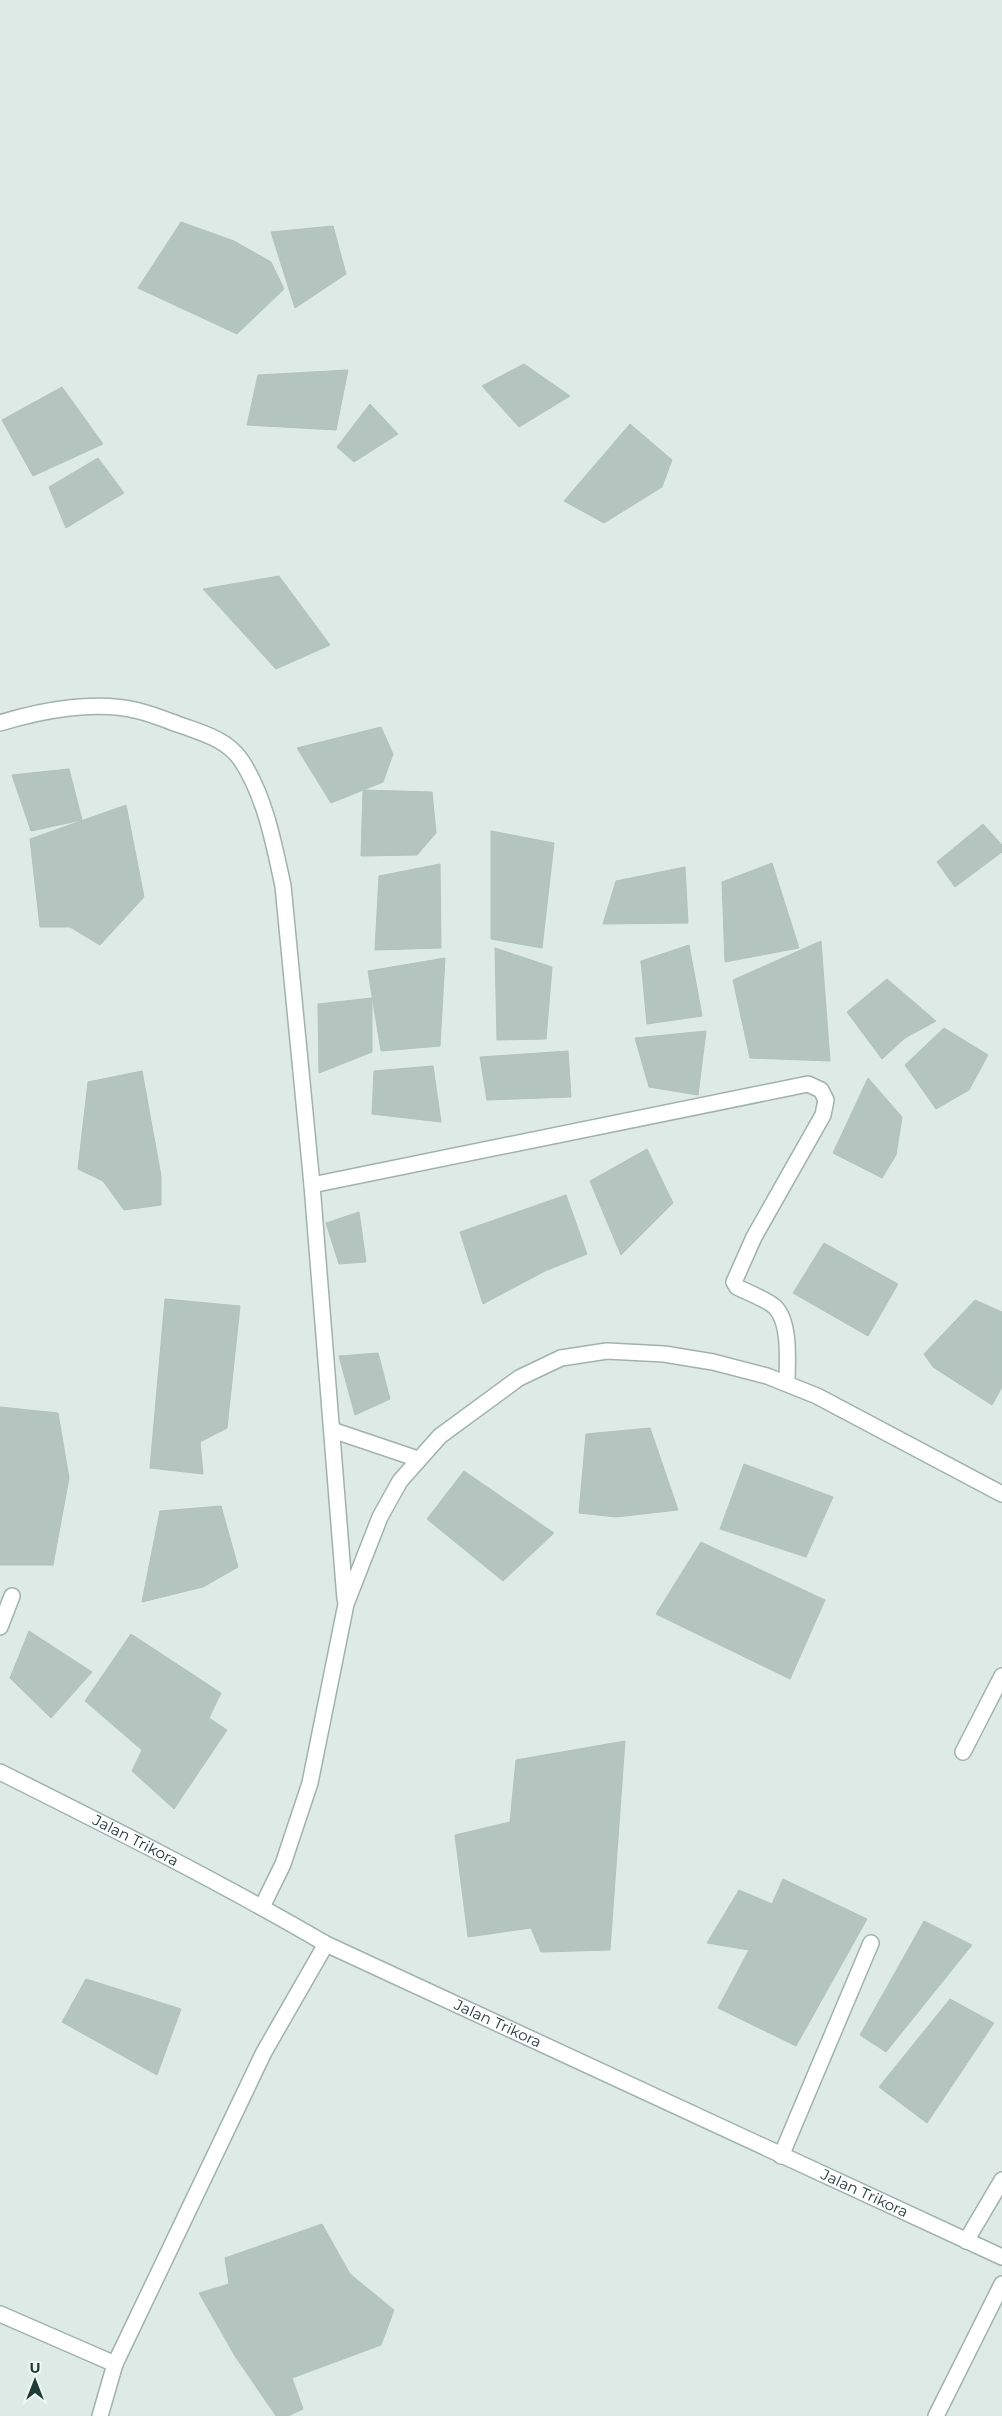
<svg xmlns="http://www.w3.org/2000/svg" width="1002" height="2416" font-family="Montserrat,sans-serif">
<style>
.building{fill:#b4c5c0;stroke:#b1c3be}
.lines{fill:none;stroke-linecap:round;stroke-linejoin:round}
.minor-casing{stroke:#a1b2ae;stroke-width:18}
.minor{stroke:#fff;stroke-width:15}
.labels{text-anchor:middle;stroke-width:4.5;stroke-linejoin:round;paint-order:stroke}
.street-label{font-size:15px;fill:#203a36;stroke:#eef7f4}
</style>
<rect width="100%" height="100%" fill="#deeae6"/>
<g class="building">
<path d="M181 222 234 241 271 262 284 289 237 334 138 288Z"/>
<path d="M333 226 346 274 295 308 271 232Z"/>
<path d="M524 364 570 396 519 427 482 386Z"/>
<path d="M348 370 336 430 247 425 258 375Z"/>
<path d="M62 387 103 444 33 476 2 420Z"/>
<path d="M370 404 398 434 354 462 337 447Z"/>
<path d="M630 424 672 460 662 487 604 523 564 501Z"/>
<path d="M98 458 124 493 66 528 49 487Z"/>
<path d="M279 576 330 645 276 669 203 589Z"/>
<path d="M381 727 393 754 383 782 331 803 297 748Z"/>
<path d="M69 769 82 820 31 831 12 775Z"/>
<path d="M363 790 432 792 436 833 417 855 361 856Z"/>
<path d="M126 805 144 897 100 945 70 927H40L30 839Z"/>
<path d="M983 824 1002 845V852L955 887 937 862Z"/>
<path d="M491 831 554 843 542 948 491 939Z"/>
<path d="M772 863 799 948 725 962 722 882Z"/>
<path d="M440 864 441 948 375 950 379 876Z"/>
<path d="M685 867 688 923 603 924 616 881Z"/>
<path d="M821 941 830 1061 750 1058 733 980Z"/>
<path d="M689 945 702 1016 647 1024 641 961Z"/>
<path d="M495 948 552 967 546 1039 497 1040Z"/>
<path d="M445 958 440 1046 381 1051 368 971Z"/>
<path d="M887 979 936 1021 905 1038 882 1059 847 1012Z"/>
<path d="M372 998V1052L319 1073 318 1004Z"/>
<path d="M944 1028 988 1055 969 1090 936 1109 905 1065Z"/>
<path d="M706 1031 698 1095 649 1087 635 1038Z"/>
<path d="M568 1051 571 1097 487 1100 480 1057Z"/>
<path d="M433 1066 441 1122 372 1114 374 1071Z"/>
<path d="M142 1071 161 1176V1205L124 1210 103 1181 78 1169 88 1082Z"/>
<path d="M868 1078 902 1117 896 1155 882 1178 833 1153Z"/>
<path d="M647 1149 673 1203 621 1255 590 1181Z"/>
<path d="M566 1195 587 1254 545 1271 483 1304 460 1232Z"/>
<path d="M359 1212 366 1262 339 1264 326 1223Z"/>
<path d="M824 1243 898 1284 868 1336 793 1293Z"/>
<path d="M165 1299 240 1306 227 1428 200 1442 203 1474 150 1468Z"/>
<path d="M975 1300 1002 1312V1387L992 1405 933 1367 924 1354Z"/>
<path d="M378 1353 390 1399 355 1415 339 1356Z"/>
<path d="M0 1407 58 1413 69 1478 53 1565H0Z"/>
<path d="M650 1428 678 1510 616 1517 579 1513 586 1434Z"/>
<path d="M744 1464 833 1497 806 1557 720 1529Z"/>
<path d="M464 1471 554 1533 503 1581 427 1519Z"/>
<path d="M221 1506 238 1567 203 1587 142 1602 160 1511Z"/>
<path d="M701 1542 825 1600 790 1679 656 1614Z"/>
<path d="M29 1631 92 1672 51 1718 10 1678Z"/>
<path d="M131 1634 221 1693 209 1718 227 1730 174 1809 132 1771 142 1750 85 1701Z"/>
<path d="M625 1741 610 1950 541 1952 531 1928 468 1937 455 1835 510 1822 516 1760Z"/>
<path d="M783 1879 867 1919 796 2046 718 2008 749 1950 707 1943 739 1890 772 1904Z"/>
<path d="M924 1921 972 1945 886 2052 860 2035Z"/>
<path d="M86 1979 181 2009 157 2075 62 2022Z"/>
<path d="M950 1999 994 2023 927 2123 879 2087Z"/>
<path d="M322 2224 350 2274 394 2310 381 2345 292 2378 303 2409 288 2416H276L235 2356 199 2293 229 2284 225 2258Z"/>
</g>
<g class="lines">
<g class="minor-casing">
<g id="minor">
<path d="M0 723C42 710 96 700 139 711 155 715 171 722 186 727 206 734 228 741 241 760 265 796 274 844 283 886L312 1185 345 1599"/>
<path d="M312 1185 808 1084 821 1090 826 1100 823 1115 754 1237 734 1282 737 1287C747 1292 768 1300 775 1307 791 1323 787 1363 787 1383"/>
<path d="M332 1430 418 1459"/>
<path d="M0 1627 12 1596"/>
<path d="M963 1752 1002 1676"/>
<path id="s1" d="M0 1772C110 1827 220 1882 326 1944L1002 2257"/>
<path d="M262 1907 283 1864 310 1783 346 1604 380 1517 400 1481 440 1436 519 1378 561 1358 607 1351 664 1354 713 1362 767 1376 817 1396 1002 1494"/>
<path d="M781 2156 871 1943"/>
<path d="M966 2241 1002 2180"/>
<path d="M0 2314 115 2364"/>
<path d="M100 2416 115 2364 264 2052 326 1944"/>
<path d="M936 2416 1002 2284"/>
</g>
</g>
<use href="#minor" class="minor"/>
</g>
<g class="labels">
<g class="street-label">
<text dy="5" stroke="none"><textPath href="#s1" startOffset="152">Jalan Trikora</textPath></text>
<text dy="5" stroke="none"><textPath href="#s1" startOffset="558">Jalan Trikora</textPath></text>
<text dy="5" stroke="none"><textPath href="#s1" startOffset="962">Jalan Trikora</textPath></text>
</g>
</g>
<g transform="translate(35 2381)" stroke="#eef7f4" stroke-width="4" paint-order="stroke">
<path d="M0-4L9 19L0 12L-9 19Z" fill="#203a36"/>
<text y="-8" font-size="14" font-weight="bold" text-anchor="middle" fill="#203a36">U</text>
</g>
</svg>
